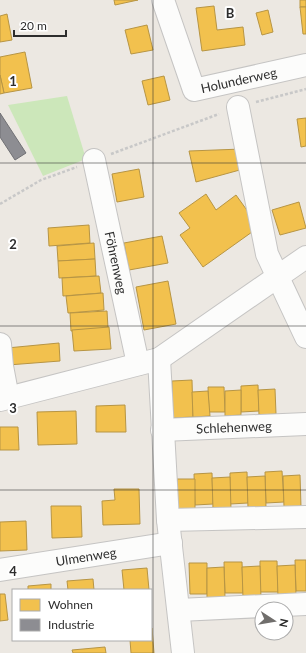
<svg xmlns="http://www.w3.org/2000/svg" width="306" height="653" font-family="Lato,sans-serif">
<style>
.green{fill:#cce7ba}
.homes{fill:#f2c14e;stroke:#b79544}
.industry{fill:#8d8d92;stroke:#707074}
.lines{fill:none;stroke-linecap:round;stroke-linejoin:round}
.minor-casing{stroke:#c5c4c3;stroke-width:24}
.path{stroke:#c8c8c8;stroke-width:2.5;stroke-dasharray:3 2;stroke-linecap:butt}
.minor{stroke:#fcfcfb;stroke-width:22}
.grid{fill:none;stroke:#2d2d2d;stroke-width:1;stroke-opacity:0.55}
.labels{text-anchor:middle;stroke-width:4;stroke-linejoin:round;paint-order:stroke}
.street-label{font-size:13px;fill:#2d2d2d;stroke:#fff}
.grid-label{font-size:13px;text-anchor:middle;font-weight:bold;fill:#2d2d2d;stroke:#fff;stroke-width:4;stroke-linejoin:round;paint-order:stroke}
</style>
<rect width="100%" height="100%" fill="#ece8e2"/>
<path class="green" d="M67 96 86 159 43 176 8 105Z"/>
<g class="homes">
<path d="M114 0H138L115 5Z"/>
<rect x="300" y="0" width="6" height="7"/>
<path d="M214 6 217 30 243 27 245 45 202 51 196 8Z"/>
<path d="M300 7H306V34H303Z"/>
<path d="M268 10 273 32 262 35 256 13Z"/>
<path d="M7 14 12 40 0 42V16Z"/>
<path d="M147 25 153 50 131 54 125 30Z"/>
<path d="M25 52 32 88 4 93 0 75V57Z"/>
<path d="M0 75 4 93 0 94Z"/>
<path d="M164 76 170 100 148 105 142 81Z"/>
<path d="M306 118V146L301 147 297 119Z"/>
<path d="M242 149 247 168 196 182 189 151Z"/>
<path d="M139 169 144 197 117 202 112 174Z"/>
<path d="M206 194 216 210 236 195 259 227 203 267 180 235 190 228 179 213Z"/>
<path d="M299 202 306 228 280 235 272 210Z"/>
<path d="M89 225 90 243 49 246 48 228Z"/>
<path d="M162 236 168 263 129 270 124 243Z"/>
<path d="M94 243 95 259 58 261 57 246Z"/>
<path d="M95 259 96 276 59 278 58 261Z"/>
<path d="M99 276 101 293 63 296 62 278Z"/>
<path d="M168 281 176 324 144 330 136 287Z"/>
<path d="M103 293 104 310 68 313 66 296Z"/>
<path d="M107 311 108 328 71 331 70 313Z"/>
<path d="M109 327 111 349 74 351 72 330Z"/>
<path d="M59 343 60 361 8 365 7 348Z"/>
<path d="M192 380 193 417 173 418 172 381Z"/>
<path d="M258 385 259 411 241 412V386Z"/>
<path d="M208 387H224L225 412H209Z"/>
<path d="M275 389 276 414 259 415 258 390Z"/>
<path d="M241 390V415L225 416V391Z"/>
<path d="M208 391 210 416 193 417 192 392Z"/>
<path d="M125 405 126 432H96V406Z"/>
<path d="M76 411 77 444 38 445 37 412Z"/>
<path d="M0 427H18L19 450H0Z"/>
<path d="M282 471 284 502 266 503 265 472Z"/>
<path d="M247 472 248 503 230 504V473Z"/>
<path d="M212 473 213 504 195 505 194 474Z"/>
<path d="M300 475 301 507H284L283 476Z"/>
<path d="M265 476 266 508H248L247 477Z"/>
<path d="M230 477 231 509H213L212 478Z"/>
<path d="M177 479H195V510H178Z"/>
<path d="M114 489H139L140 524 103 525 102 501 115 500Z"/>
<path d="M51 506H81L82 537 52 538Z"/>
<path d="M26 521 27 550 0 551V522Z"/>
<path d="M295 560H306V591H296Z"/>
<path d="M260 561H277L278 592H260Z"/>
<path d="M224 562H242L243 593H225Z"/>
<path d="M189 563H207V594H190Z"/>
<path d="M295 565 296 596 278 597 277 566Z"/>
<path d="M260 566 261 598H243L242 567Z"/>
<path d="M224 567 225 598 207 599V568Z"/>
<path d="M147 568 149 590H124L122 570Z"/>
<path d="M93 579 94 590H68L67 581Z"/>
<path d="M51 584V590H28V586Z"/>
<path d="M0 594H5L8 620 0 621Z"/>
<path d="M152 628 154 653H131L130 640H151Z"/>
<path d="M105 647 106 653H73L72 650Z"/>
</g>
<path class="industry" d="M0 113 26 153 15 160 0 137Z"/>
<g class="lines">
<g class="minor-casing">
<g id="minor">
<path id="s1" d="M163 0 194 90 306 65"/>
<path d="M238 107 267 254 306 337"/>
<path id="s2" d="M94 160 138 364"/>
<path d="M0 344 2 366 8 398"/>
<path d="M159 359 168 520 183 653"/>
<path d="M0 400 159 359 306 257"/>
<path id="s3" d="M162 430 306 424"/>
<path d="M168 520 306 517"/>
<path id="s4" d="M0 570 171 543"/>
<path d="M179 610 306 604"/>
</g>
</g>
<g class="path">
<path d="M256 102 306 89"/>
<path d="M111 154 219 114"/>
<path d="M0 204 41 180 77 167"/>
</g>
<use href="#minor" class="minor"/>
</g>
<path class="grid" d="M153 0V653M0 163H306M0 326H306M0 490H306"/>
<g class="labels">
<g class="street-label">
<text dy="5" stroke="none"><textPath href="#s1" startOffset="141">Holunderweg</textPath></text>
<text dy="5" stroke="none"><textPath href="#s2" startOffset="105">Föhrenweg</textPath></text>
<text dy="5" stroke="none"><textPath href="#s3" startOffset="72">Schlehenweg</textPath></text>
<text dy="5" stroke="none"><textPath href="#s4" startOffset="87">Ulmenweg</textPath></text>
</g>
</g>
<g class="grid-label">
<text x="230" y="18">B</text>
<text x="13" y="86">1</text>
<text x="13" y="249">2</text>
<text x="13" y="413">3</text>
<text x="13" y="576">4</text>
</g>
<rect x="12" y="589" width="140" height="52" fill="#ffffff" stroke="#ababab"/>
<rect x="20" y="599" width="20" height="12" fill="#f2c14e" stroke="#ababab"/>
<text x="48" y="609" font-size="12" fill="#2d2d2d">Wohnen</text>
<rect x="20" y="619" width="20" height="12" fill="#8d8d92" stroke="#ababab"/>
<text x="48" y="629" font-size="12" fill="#2d2d2d">Industrie</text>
<g transform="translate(274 621) rotate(102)"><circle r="19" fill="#ffffff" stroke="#ababab"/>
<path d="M0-3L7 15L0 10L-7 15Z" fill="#706e6c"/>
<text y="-6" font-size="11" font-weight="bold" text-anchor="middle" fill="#2d2d2d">N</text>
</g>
<path d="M14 30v6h52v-6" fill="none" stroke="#2d2d2d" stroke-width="2"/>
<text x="20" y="30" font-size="12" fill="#2d2d2d" stroke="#ffffff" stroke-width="3" paint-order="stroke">20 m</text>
</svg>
